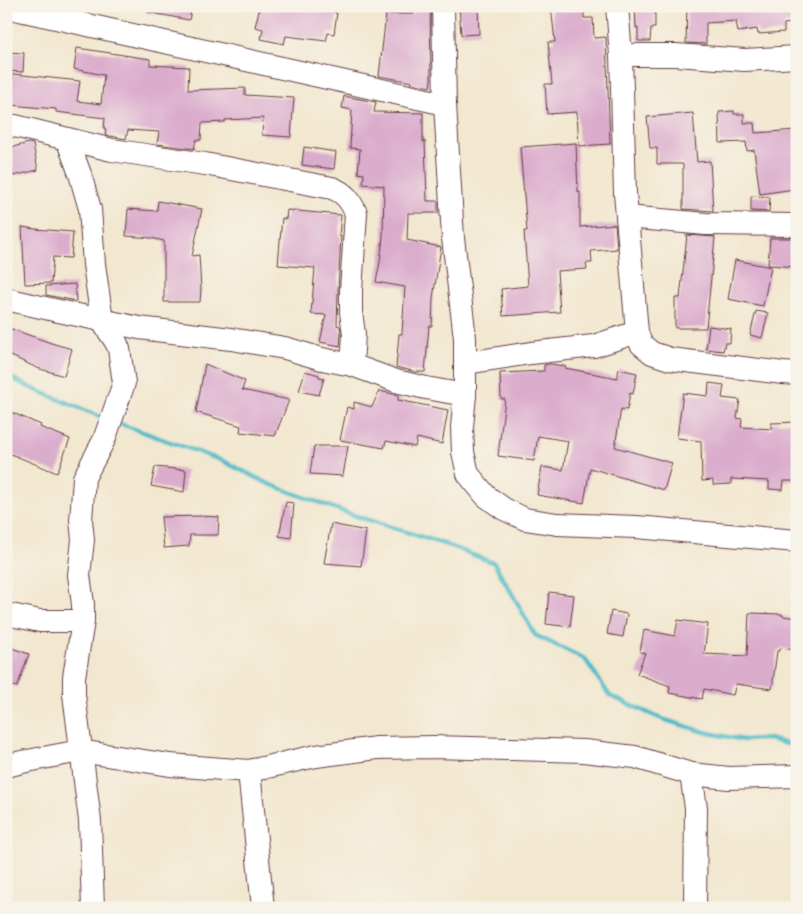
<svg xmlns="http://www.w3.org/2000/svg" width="803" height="914" font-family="'Architects Daughter',sans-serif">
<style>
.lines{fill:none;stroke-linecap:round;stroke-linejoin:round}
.stream{stroke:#4fbcc8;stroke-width:4.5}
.building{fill:#dbadcd}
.minor-casing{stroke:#633d44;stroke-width:24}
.minor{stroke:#fff;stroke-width:22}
</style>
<rect width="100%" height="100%" fill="#f7f3e8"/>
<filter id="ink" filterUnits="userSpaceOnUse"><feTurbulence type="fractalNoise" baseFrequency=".02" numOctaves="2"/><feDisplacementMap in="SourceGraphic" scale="10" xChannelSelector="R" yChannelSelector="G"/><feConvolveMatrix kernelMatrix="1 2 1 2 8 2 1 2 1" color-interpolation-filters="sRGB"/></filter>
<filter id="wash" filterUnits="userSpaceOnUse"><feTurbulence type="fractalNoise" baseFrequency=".0096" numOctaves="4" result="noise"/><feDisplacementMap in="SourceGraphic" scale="20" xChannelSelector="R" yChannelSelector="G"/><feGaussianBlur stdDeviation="1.12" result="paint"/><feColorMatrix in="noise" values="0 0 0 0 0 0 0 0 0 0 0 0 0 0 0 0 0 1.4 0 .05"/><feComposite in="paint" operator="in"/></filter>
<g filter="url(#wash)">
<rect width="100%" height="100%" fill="#f2e7cf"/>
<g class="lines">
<g class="stream">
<path d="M6 375 29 387 99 416"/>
<path d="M121 424 223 461 269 484 350 514 447 545 494 563 514 597 535 635 585 659 610 696 662 719 705 732 743 740 769 739 797 747"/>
</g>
</g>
<g id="blocks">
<g class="building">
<path d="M148 6H192L189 20 147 12Z"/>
<path d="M260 6H336L335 13H337L334 34 328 33 326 41 286 36 284 44 261 39 263 29 255 27Z"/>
<path d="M414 6H430L431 79 430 87 411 83 412 82 379 76 386 14H414Z"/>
<path d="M459 6H478L479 34 461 35Z"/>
<path d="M551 6H584V18H593L594 38 606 37 610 144 579 146 577 112 547 114 545 84H552L548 42H555Z"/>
<path d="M635 6H655V28H651L650 41H638V28H636Z"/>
<path d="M687 6H797V22L784 24V32L758 34 757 29 738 32 736 21 706 23V44L686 43Z"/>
<path d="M77 48 150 59V65L189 67 188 90 245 88V95L294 98 291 137 262 135 263 118 225 120V122L202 123 201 140H196L194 149 157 144 159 132 128 130 126 139 105 135 106 129H104L105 118 56 112V109L10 105 13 74 80 81 77 101 101 104 104 75 74 69Z"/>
<path d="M6 52 24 53 23 72 6 71Z"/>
<path d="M344 96 376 102 374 112 423 113V142L425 141 427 201H438V213H408L407 240 441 247 433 298 432 326H429L425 372H416L396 367 399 334H402L405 287 376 282 380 262 383 237 384 186 363 184 364 174 358 173 360 149 350 148 352 110 342 108Z"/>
<path d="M734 111V114H744V123H754L755 133 797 130V181H793L794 189 760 194 754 150 747 151 746 142 720 143 719 112Z"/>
<path d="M693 113 697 162 710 161 713 211 683 209V164H657V148H650L647 117Z"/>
<path d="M29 143 33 144 38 170 13 176 8 148Z"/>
<path d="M576 143 578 192H580V227L615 224 617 249 591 251 592 263H586L587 269 557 271 560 312 503 316 501 289 528 286 524 231H527L520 147Z"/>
<path d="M304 147 336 152 334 169 302 165Z"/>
<path d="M751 196 770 197 769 212 751 211Z"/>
<path d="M158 201 202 209 192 256 199 255 201 289 200 302H164V241L151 238 126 236 128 209 157 211Z"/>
<path d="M287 210 341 215 339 236H341L338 290 337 325 340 326 341 334 340 346 320 342 326 315 311 314 315 268 278 265 282 218 286 219Z"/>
<path d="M22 227 35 229 73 232 71 258 53 257 51 283 25 284Z"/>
<path d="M687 235 715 237 706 328H675V298H680Z"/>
<path d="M770 238H797V267L768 265Z"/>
<path d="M735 260 771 267 763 306 728 299Z"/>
<path d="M75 284 76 301 46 295V286Z"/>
<path d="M756 311 768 313 762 338 750 335Z"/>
<path d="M709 326 731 329 730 343H725L723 351 706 349Z"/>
<path d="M6 327 51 343 72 349 64 376 37 368 7 354 10 349 6 347Z"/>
<path d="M205 364 245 381 242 390 289 400 275 436 240 432 241 426 196 412Z"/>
<path d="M550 364 565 366V368L617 378 619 369 637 373 633 394 630 393 627 410 621 409 615 447 672 463 664 490 590 468 584 503 537 495 542 467 563 470 568 441 538 436 534 461 498 456 505 399H501L500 373 544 371V365Z"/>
<path d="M305 371 319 375V377L324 378 319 395 299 391Z"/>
<path d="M709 383 724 385 722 398 740 400 737 418 742 419 741 427 772 429 771 423 797 422V481H784L783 490 769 489V481L731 479V484L713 485V480L702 481 701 441 677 438 683 393 708 396Z"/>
<path d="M379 391 398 395V400L448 410 442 444 417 438 415 447 386 441 384 448 340 440 347 407 354 409V402L372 407Z"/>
<path d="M6 410 41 425 40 427 70 439 57 473 6 452Z"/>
<path d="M314 446H348L343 476 310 474Z"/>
<path d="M155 467 186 470 184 492 151 486Z"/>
<path d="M286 502 294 503 291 538 279 536Z"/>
<path d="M201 516 219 517 218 535H190L189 546 164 548 161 517Z"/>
<path d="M331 524 366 531 361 566 324 563Z"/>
<path d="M549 592 574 595 570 627 546 624Z"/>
<path d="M611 611 627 614 623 637 607 634Z"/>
<path d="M749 613 782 614V616L797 618V650L780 648V651H777L772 689 736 684 733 695 704 689 702 699 669 693 670 686 637 674 645 653 640 652 644 630 675 636 678 620 708 624 704 654 747 656Z"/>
<path d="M6 646 29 654 17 687 6 684Z"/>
</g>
</g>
</g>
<g filter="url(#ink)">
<use href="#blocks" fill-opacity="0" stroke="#633d44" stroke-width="1"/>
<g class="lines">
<g class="minor-casing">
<g id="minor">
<path d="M443 6 445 104 453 238 465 338V395L462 427 463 452 468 474 486 496 504 509 525 519 557 524 636 527 797 541"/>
<path d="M617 6 621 55 625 193 637 332 641 344 652 353 670 359 783 373 797 374"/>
<path d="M6 7 445 104"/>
<path d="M621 55H676L745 60 797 57"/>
<path d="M6 126H15L112 150 205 164 332 188C345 193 350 200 356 213L351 291V312L354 334 352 365"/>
<path d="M67 139 80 174 90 209 94 264 102 321 116 342 119 349 124 383 104 440 84 478 81 520 83 540 79 575 83 604V621L74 677V694L90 821 93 908"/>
<path d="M627 217 706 224 797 225"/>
<path d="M6 299 54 310 139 328 231 339 285 348 322 359 352 365 396 381 426 388 465 395"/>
<path d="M466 363 531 353 594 346 637 332"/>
<path d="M6 614 40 621H83"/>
<path d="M6 766 22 762 80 751 170 765 249 771 316 756 377 748 433 747 584 751 635 757 691 774 729 778 797 776"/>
<path d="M249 771 263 908"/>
<path d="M691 774 696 808 695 908"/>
</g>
</g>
<use href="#minor" class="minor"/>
</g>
</g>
<rect width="803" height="914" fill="none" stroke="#f7f3e8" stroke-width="25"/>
</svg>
